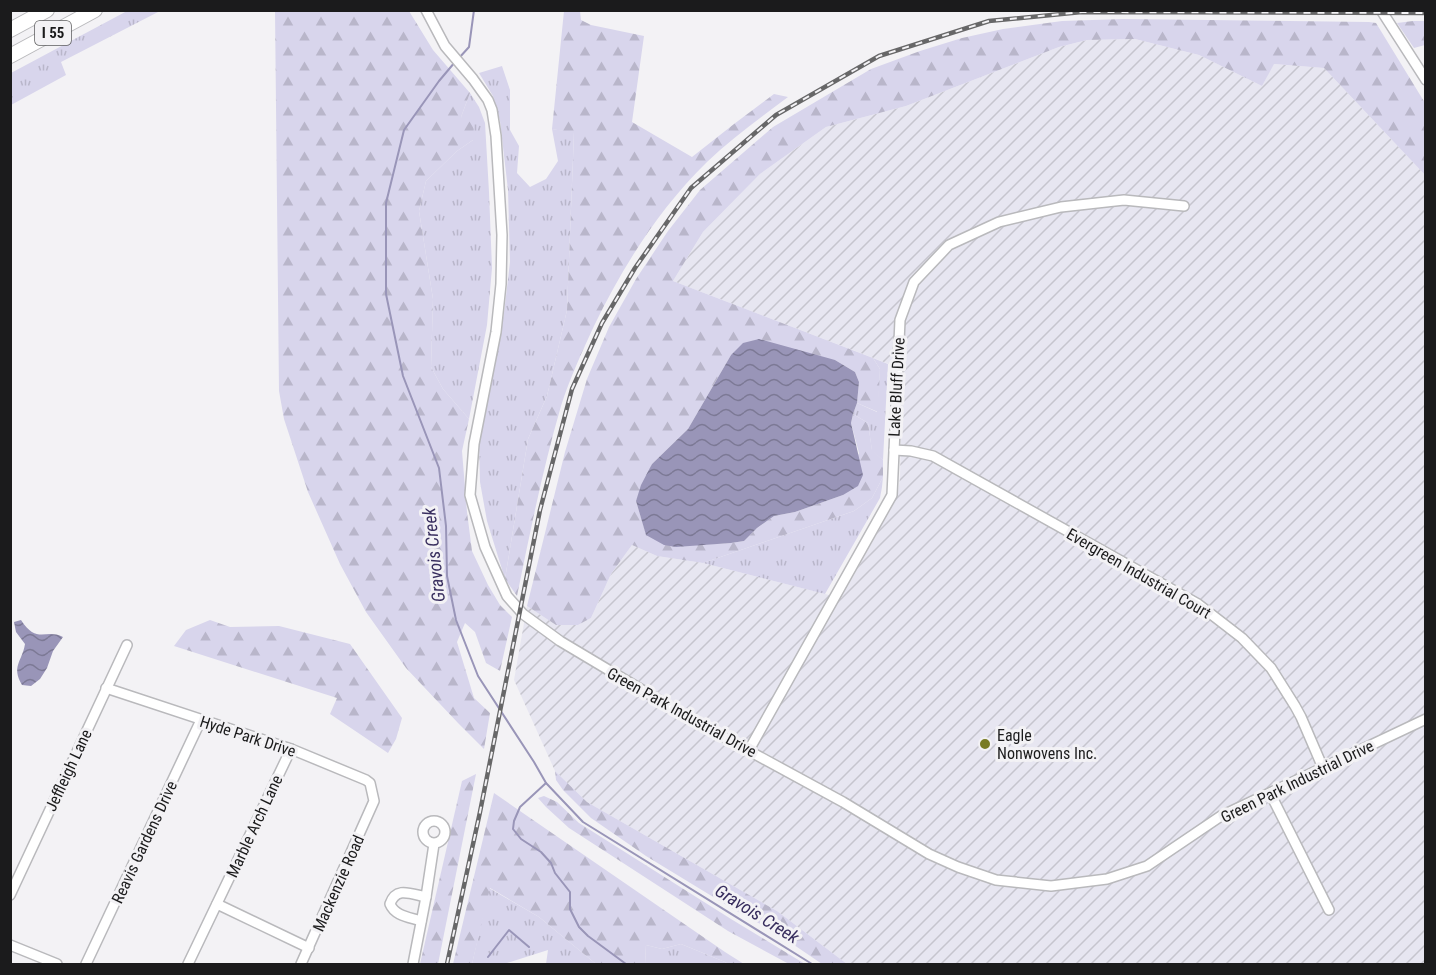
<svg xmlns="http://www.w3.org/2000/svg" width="1436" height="975" font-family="'Roboto Condensed',sans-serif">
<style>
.industrial{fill:url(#industrial-furrows)}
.grass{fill:url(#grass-tufts)}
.forest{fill:url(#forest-firs)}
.water{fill:url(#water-waves)}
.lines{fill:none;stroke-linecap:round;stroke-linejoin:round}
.stream{stroke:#9995b8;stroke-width:2}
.minor-casing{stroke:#b9b9bc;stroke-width:12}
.highway-casing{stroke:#b9b9bc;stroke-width:16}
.minor{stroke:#fff;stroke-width:9}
.highway{stroke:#fff;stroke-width:14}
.rail-casing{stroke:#676768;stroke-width:4.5}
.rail{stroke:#f3f2f5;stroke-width:2;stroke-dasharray:7;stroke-linecap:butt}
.poi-dot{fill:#797b24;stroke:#f3f2f5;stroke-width:2}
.labels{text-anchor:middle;stroke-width:6;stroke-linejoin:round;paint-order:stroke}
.shield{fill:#f3f2f5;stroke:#5c5c5d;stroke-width:1.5}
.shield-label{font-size:15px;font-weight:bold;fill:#1b1b1c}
.street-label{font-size:16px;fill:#1b1b1c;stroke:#f3f2f5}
.poi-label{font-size:16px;fill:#1b1b1c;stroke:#f3f2f5;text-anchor:start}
.water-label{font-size:18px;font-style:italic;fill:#382e5e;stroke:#f3f2f5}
</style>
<defs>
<pattern id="industrial-furrows" width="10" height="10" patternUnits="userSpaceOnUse" patternTransform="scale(1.5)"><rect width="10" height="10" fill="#e7e6f1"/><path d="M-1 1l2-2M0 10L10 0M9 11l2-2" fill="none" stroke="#c6c5ce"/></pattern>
<pattern id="grass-tufts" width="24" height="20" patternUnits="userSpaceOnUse" patternTransform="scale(1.5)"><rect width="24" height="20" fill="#d8d5ec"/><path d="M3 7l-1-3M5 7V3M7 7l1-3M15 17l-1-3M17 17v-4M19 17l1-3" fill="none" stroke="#b9b6ca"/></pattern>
<pattern id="forest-firs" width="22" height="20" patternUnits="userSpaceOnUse" patternTransform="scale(1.5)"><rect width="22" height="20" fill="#d8d5ec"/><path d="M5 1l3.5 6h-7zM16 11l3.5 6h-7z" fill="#b9b6ca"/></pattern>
<pattern id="water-waves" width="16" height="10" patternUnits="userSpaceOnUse" patternTransform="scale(1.5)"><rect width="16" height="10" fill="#9995b8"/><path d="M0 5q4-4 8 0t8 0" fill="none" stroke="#7c7995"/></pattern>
</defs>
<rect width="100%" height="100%" fill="#f3f2f5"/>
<path class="industrial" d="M1135 39 1199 55 1262 86 1273 64 1324 68 1425 175V964H847L777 911 587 802 555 771 514 680 527 606 556 625H578L591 618 611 574 632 545 657 556 703 563 841 598 893 505 898 493 900 478 902 369 673 281 703 232 760 174 826 127 906 106 1059 47 1087 40Z"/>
<g class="grass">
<path d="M127 11H160L61 62 66 75 11 105V73Z"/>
<path d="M502 66 510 90V130L519 146 517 173 530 187 546 179 558 161 552 129 574 132 567 310 547 396 528 439 505 579 487 521 480 482 479 442 504 313 510 262 508 190 500 121 493 96 479 73Z"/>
<path d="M470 93 479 107 485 123 489 192 492 268 487 325 469 419 443 389 431 367 433 299 419 211 426 181 457 151 473 140 461 117Z"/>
<path d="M873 358 888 364 883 460 872 451 868 423 853 414 857 403 877 412 880 369Z"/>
<path d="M883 477 882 487 880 498 825 594 703 563 854 511 872 498Z"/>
<path d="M489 888 539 917 596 964H546L548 950 504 964H472Z"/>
<path d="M681 944 725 962 728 964H645L646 945 662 949Z"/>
</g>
<g class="forest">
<path d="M275 11H409L433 50 470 93 461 117 474 123 473 140 457 151 426 181 419 211 433 299 431 367 443 389 469 419 462 451 467 512 472 551 488 585 500 605 512 617 500 671 486 663 475 632 465 623 457 642 474 698 490 713 484 749 458 723 406 668 366 612 340 564 308 492 284 419 279 391Z"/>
<path d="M564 11H580L581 20 591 25 644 36 632 122 692 157 734 124 774 94 788 97C760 118 732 138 707 162 659 209 623 266 594 326 582 352 570 378 561 406 543 468 530 532 517 596L505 579 528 439 547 396 567 310 574 133 552 129Z"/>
<path d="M1123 19 1369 22 1376 23 1425 103V175L1324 68 1274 64 1262 86 1199 55 1135 39 1087 40 1059 47 906 106 826 127 760 174 703 232 673 281 873 358 880 369 878 412 857 403 859 382 855 372 835 360 731 355 688 429 652 464 636 501 646 534 695 545 731 543 744 541 757 528 774 516 795 512 843 495 859 453 851 423 853 414 868 423 872 450 883 460V477L872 498 854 511 703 563 657 556 632 545 611 574 591 618 578 625H556L527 606 565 452 587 379 609 327 636 279 668 231 700 190 773 127 871 69 920 51 962 38 1003 29 1062 21Z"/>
<path d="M1413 21H1426L1425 45 1414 48 1397 23Z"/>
<path d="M210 620 230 627 279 626 350 644 402 718 396 739 388 753 330 714 337 698 174 646 186 630Z"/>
<path d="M555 771 587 802 777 911 847 964H822L775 932 733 909 646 856 591 818 563 790 556 780Z"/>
<path d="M476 774 438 964H420L462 781Z"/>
<path d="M494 793 725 952 744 964H728L725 962 681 944 662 949 646 945 645 964H596L539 917 490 888 472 964H453Z"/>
<path d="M544 796 557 802 579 823 731 919 805 964H789L728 931 569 828 546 807 538 798Z"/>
</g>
<g class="water">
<path d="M759 339 835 360 855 372 859 382 857 403 853 414 851 423 863 475 858 486 843 495 795 512 774 516 757 528 744 541 731 543 676 547 664 545 646 535 636 501 641 485 652 464 688 429 731 355 743 343Z"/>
<path d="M21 620C37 645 46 628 63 637L53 651 47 668 40 679 31 686 22 685C11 666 22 662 25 644L16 632 14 622Z"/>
</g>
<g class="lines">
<g class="stream">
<path d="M459 58 469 47 474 10"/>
<path d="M455 62 439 81 404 130 386 203V294L403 376 439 468 446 526 447 576 456 620 478 676 534 762 546 783 583 822 812 964"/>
<path d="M546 783 520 807 514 821 513 829 521 839 541 852 551 863 555 873 570 892V909L579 927 588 936 626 964"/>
<path d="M488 957 509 930 529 947"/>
</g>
<g class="minor-casing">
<g id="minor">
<path d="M426 10 445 46 473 79 488 100 492 110 496 136 502 235 501 284 496 332 474 444 470 495 485 547 507 596 523 614 560 641 694 721 843 802 929 854 958 867 996 880 1051 886 1107 879 1147 866 1221 816 1426 719"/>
<path d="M1381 10 1426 80"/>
<path d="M894 450 911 451 933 456 1198 604 1242 638 1271 668 1295 706 1301 717 1323 768"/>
<path d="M106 688 291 749 366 780 370 783 374 801 301 964"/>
<path d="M749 750 892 495 900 320 914 282 949 245 999 222 1061 207 1124 200 1184 206"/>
<path d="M1270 793 1329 910"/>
<circle cx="434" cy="832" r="11"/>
<path d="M10 895 127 645"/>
<path d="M217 904 309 948"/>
<path d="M421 921C409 917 395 916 390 904 396 886 411 894 426 897"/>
<path d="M10 945 57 964"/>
<path d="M86 964 201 720"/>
<path d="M188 964 291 749"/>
<path d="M413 964 426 897 434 844"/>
</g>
</g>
<g class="highway-casing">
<g id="highway">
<path d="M10 30 47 10"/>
<path d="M10 56 95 10"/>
</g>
</g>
<use href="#minor" class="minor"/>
<use href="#highway" class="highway"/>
<g class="rail-casing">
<path id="rail" d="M447 964 480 812 540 510 572 389 602 323 635 268 691 188 776 115 879 56 989 21 1082 12 1426 13"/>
</g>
<use href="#rail" class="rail"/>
</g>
<circle class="poi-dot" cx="985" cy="744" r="6"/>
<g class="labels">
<rect class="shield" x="35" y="21" width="36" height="24" rx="4.5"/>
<g class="shield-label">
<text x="53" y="38">I 55</text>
</g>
<g class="street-label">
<text transform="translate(896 387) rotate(-87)" y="6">Lake Bluff Drive</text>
<text transform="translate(1139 573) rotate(30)" y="6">Evergreen Industrial Court</text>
<text transform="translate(682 712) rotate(29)" y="6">Green Park Industrial Drive</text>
<text transform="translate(248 736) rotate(18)" y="6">Hyde Park Drive</text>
<text transform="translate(68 770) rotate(-65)" y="6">Jeffleigh Lane</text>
<text transform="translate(1297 781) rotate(-26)" y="6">Green Park Industrial Drive</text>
<text transform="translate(254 826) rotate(-65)" y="6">Marble Arch Lane</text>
<text transform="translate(144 842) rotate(-65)" y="6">Reavis Gardens Drive</text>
<text transform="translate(338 883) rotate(-66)" y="6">Mackenzie Road</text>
</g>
<g class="poi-label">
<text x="997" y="741">Eagle<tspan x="997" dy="18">Nonwovens Inc.</tspan></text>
</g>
<g class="water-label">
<text transform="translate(434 555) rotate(-96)" y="6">Gravois Creek</text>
<text transform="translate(757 914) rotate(32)" y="6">Gravois Creek</text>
</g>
</g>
<rect width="1436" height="975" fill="none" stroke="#1b1b1c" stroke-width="24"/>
</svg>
